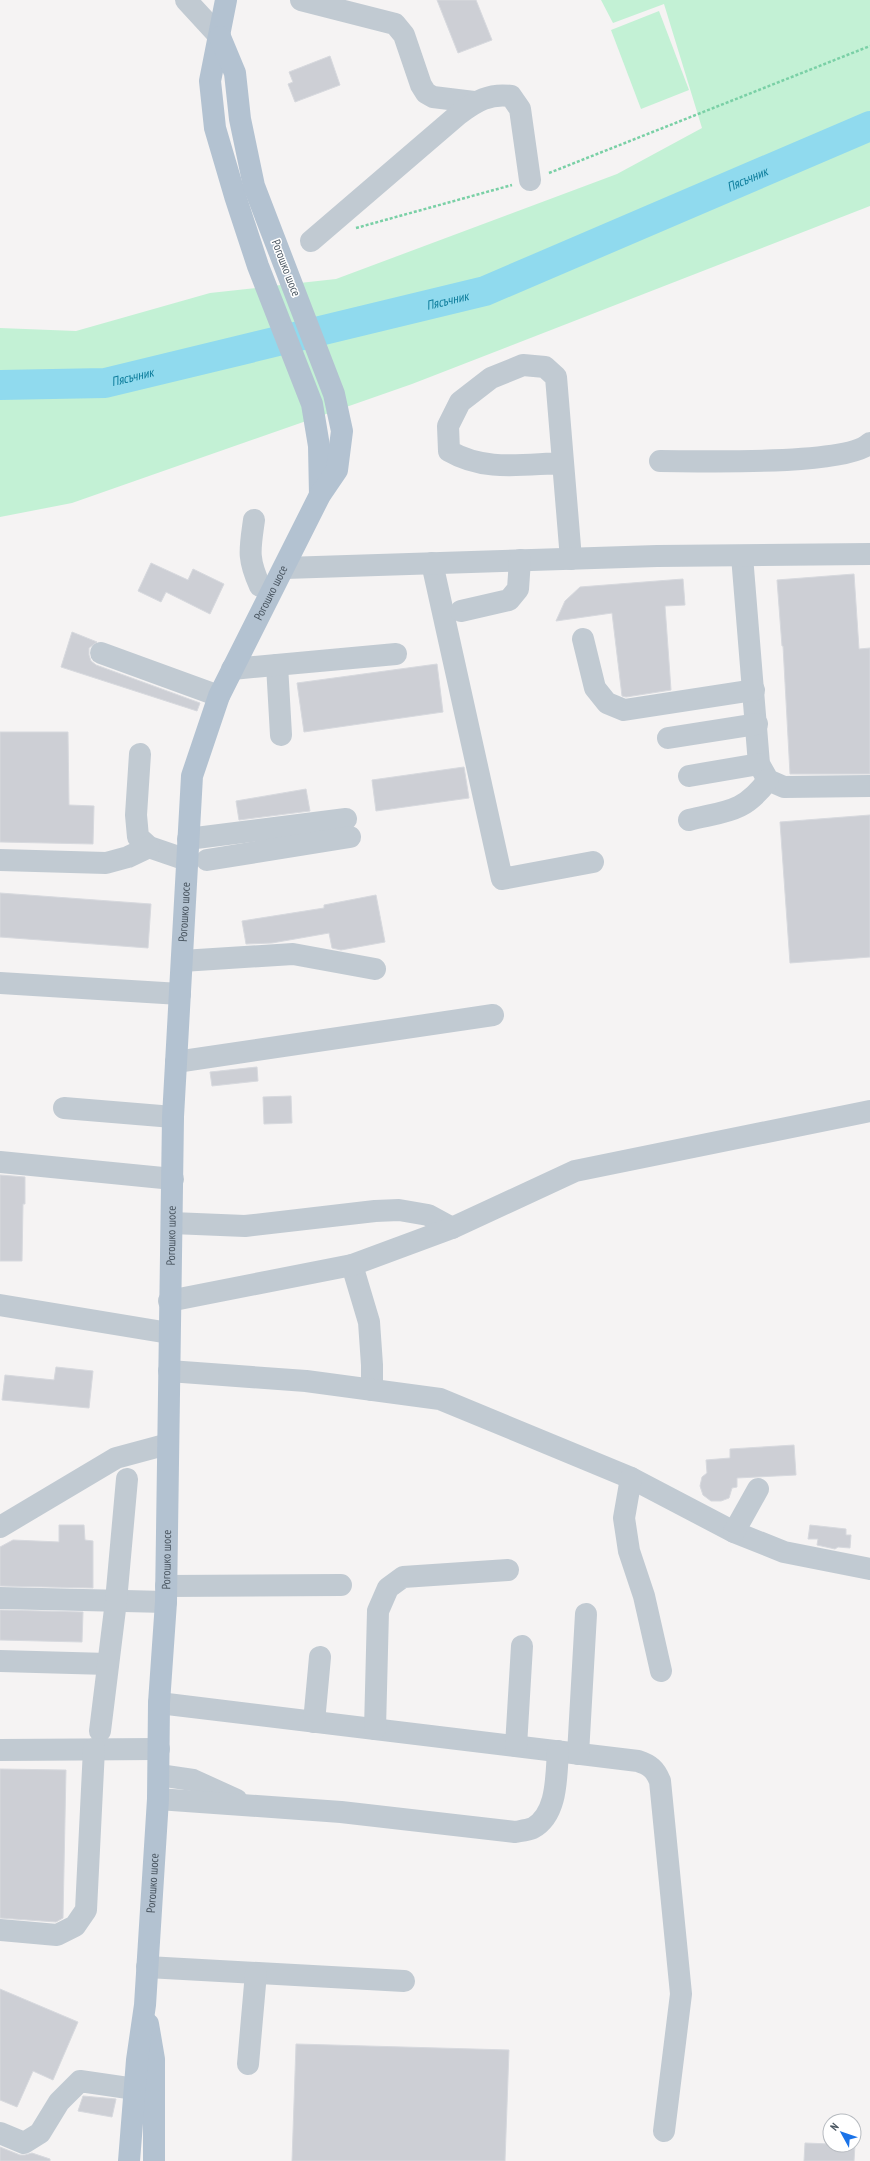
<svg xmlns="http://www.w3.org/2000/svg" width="870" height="2161" font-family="'PT Sans Narrow',sans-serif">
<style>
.green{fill:#c3f1d5}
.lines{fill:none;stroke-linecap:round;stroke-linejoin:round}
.river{stroke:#90daee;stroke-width:30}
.building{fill:#cdcfd5;stroke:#d7d9de}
.path{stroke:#7ad0a6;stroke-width:2.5;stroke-dasharray:3 2;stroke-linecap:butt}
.minor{stroke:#c1cad2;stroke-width:22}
.major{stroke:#b3c2d1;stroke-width:22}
.labels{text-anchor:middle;stroke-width:3;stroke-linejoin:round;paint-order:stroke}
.street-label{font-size:12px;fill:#4a5661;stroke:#fff}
.water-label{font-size:13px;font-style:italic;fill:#0c7c9b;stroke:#fff}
</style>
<rect width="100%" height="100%" fill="#f5f3f3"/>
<g class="green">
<path d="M601 0H870V206L412 384 72 503 0 517V328L76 331 210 293 336 279 617 174 702 128 664 4 613 23Z"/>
<path d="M659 11 689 90 641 109 611 30Z"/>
</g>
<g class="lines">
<path class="river" id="s1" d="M0 385 105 383 485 291 870 126"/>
</g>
<g class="building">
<path d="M437 0H476L492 40 458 53Z"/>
<path d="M330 56 340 85 295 102 288 84 293 82 289 72Z"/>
<path d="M151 563 188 580 193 569 224 584 210 614 166 592 161 602 138 591Z"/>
<path d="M854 574 859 649 870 648V774H790L783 646H782L777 580Z"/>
<path d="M683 579 685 605 665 606 671 690 626 697 622 696 612 613 556 621 565 601 580 587Z"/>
<path d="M72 632 97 642 89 648V655L91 661 96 665 200 703 197 711 61 667Z"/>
<path d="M437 664 443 712 304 732 297 683Z"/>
<path d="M0 732H68L69 805 94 806 93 844 0 842Z"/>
<path d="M464 767 469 798 376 811 372 780Z"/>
<path d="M306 789 310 811 239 820 236 801Z"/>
<path d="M870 815V957L790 963 780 822Z"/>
<path d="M0 893 151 904 148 948 0 937Z"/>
<path d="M376 895 385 942 341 950 332 948 329 933 272 943 246 944 242 921 324 908V905Z"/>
<path d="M257 1067 258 1081 212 1086 210 1072Z"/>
<path d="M291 1096 292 1123 264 1124 263 1097Z"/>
<path d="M0 1175 25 1177V1204H23L22 1261H0Z"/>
<path d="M56 1367 93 1371 89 1408 2 1400 5 1375 54 1380Z"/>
<path d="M794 1445 796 1475 737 1478V1487L732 1488 729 1498 721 1501H711L703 1495 700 1486 702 1477 707 1473 706 1460 730 1458V1449Z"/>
<path d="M59 1525H84L85 1540 93 1541V1588L0 1586V1547L13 1540 59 1542Z"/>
<path d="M810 1525 846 1529V1535H851L850 1548 838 1547 835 1549 817 1545 818 1539H808Z"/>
<path d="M0 1610 83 1612 82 1642 0 1640Z"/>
<path d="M0 1769 66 1770 63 1918 56 1922 0 1918Z"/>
<path d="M0 1989 78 2022 53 2080 33 2071 17 2107 0 2100Z"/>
<path d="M296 2044 509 2050 505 2161H292Z"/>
<path d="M83 2096 116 2099 112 2117 78 2111Z"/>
<path d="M805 2143 855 2145 854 2161H804Z"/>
<path d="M0 2147 20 2155H25L32 2153 50 2159V2161H0Z"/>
</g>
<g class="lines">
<g class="path">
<path d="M549 173 870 46"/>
<path d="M356 228 512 185"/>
</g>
<g class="minor">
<path d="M186 0 220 37"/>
<path d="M301 0 395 24 404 35 421 85 426 93 433 97 474 102"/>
<path d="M311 241 459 114C476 101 490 93 511 96L520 109 530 180"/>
<path d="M660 461C698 461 846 466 870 443"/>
<path d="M563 463C523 464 485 472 449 451L448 426 460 402 491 378 523 365 545 367 556 377 571 559"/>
<path d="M254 520C250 549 247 558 260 586"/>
<path d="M742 556 759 764 768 780 784 787 870 786"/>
<path d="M432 563 502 879 593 862"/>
<path d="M285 568 657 556 870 554"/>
<path d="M461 611 509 600 518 589 520 560"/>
<path d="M583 639 595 688 607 703 624 710 754 690"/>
<path d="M101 653 219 696"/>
<path d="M277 665 281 735"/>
<path d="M232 669 396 654"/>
<path d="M668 738 757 724"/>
<path d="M140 754 136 815 138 837 149 847 187 860"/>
<path d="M689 776 759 764"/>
<path d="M689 820C726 811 744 813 768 780"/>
<path d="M188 839 346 819"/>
<path d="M0 860 106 863 128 857 149 847"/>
<path d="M207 860 350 837"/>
<path d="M182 961 293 954 375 969"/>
<path d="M0 983 180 994"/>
<path d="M176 1062 493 1015"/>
<path d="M64 1108 173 1117"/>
<path d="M0 1162 173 1179"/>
<path d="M172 1223 245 1226 375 1211 399 1210 428 1215 452 1228"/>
<path d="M352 1265 369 1322 372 1365V1390"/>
<path d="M169 1301 352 1265 452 1228 575 1171 870 1111"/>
<path d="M0 1305 169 1333"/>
<path d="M169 1371 306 1381 440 1399 631 1478 734 1532 784 1552 870 1569"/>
<path d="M631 1478 624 1518 629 1551 644 1596 661 1671"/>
<path d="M0 1527 116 1458 168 1444"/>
<path d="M734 1532 758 1489"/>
<path d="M166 1586 341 1585"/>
<path d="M0 1598 166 1602"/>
<path d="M0 1661 108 1664"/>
<path d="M159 1703 638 1761C650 1765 655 1769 660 1781L681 1994 664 2131"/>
<path d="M314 1722 320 1657"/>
<path d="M375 1729 378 1611 388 1588 403 1577 508 1570"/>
<path d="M100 1731 116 1601 127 1479"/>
<path d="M516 1746 522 1646"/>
<path d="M0 1750 159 1749"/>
<path d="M578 1754 586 1614"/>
<path d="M159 1775 193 1780 237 1800"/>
<path d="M158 1799 341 1812 515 1832C520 1831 528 1830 533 1828 558 1814 556 1776 558 1751"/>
<path d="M0 1930 57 1935 75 1926 86 1910 94 1749"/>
<path d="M147 1967 404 1981"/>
<path d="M248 2064 256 1973"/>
<path d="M0 2133 24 2143 40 2133 59 2102 80 2081 135 2089"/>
</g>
<g class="major">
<path d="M226 0 210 81 215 128 235 196 258 266 312 404 319 446 320 495"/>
<path d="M148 2024 154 2059V2161"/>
<path id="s2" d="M129 2161 137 2060 145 2005 158 1799 159 1703 166 1602 173 1117 192 776 219 696 320 495 337 470 342 431 334 394 254 186 240 119 235 73 220 37"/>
</g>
</g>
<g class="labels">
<g class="street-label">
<text transform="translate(286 268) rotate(69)" y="4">Рогошко шосе</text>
<text dy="4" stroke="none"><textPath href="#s2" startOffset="1587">Рогошко шосе</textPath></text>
<text dy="4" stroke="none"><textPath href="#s2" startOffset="1251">Рогошко шосе</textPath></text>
<text dy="4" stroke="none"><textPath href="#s2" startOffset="927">Рогошко шосе</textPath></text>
<text dy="4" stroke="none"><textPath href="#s2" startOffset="603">Рогошко шосе</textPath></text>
<text dy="4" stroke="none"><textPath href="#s2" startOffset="279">Рогошко шосе</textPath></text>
</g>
<g class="water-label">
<text dy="5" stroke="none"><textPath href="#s1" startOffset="781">Пясъчник</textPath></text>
<text dy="5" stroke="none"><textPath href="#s1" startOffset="457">Пясъчник</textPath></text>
<text dy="5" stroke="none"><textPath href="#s1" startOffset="133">Пясъчник</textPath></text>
</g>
</g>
<g transform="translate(842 2133) rotate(310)"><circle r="19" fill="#ffffff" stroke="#b7bbc0"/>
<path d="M0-3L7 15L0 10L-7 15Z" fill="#1a73e8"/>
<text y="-6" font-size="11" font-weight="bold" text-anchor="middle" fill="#4a5661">N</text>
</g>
</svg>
